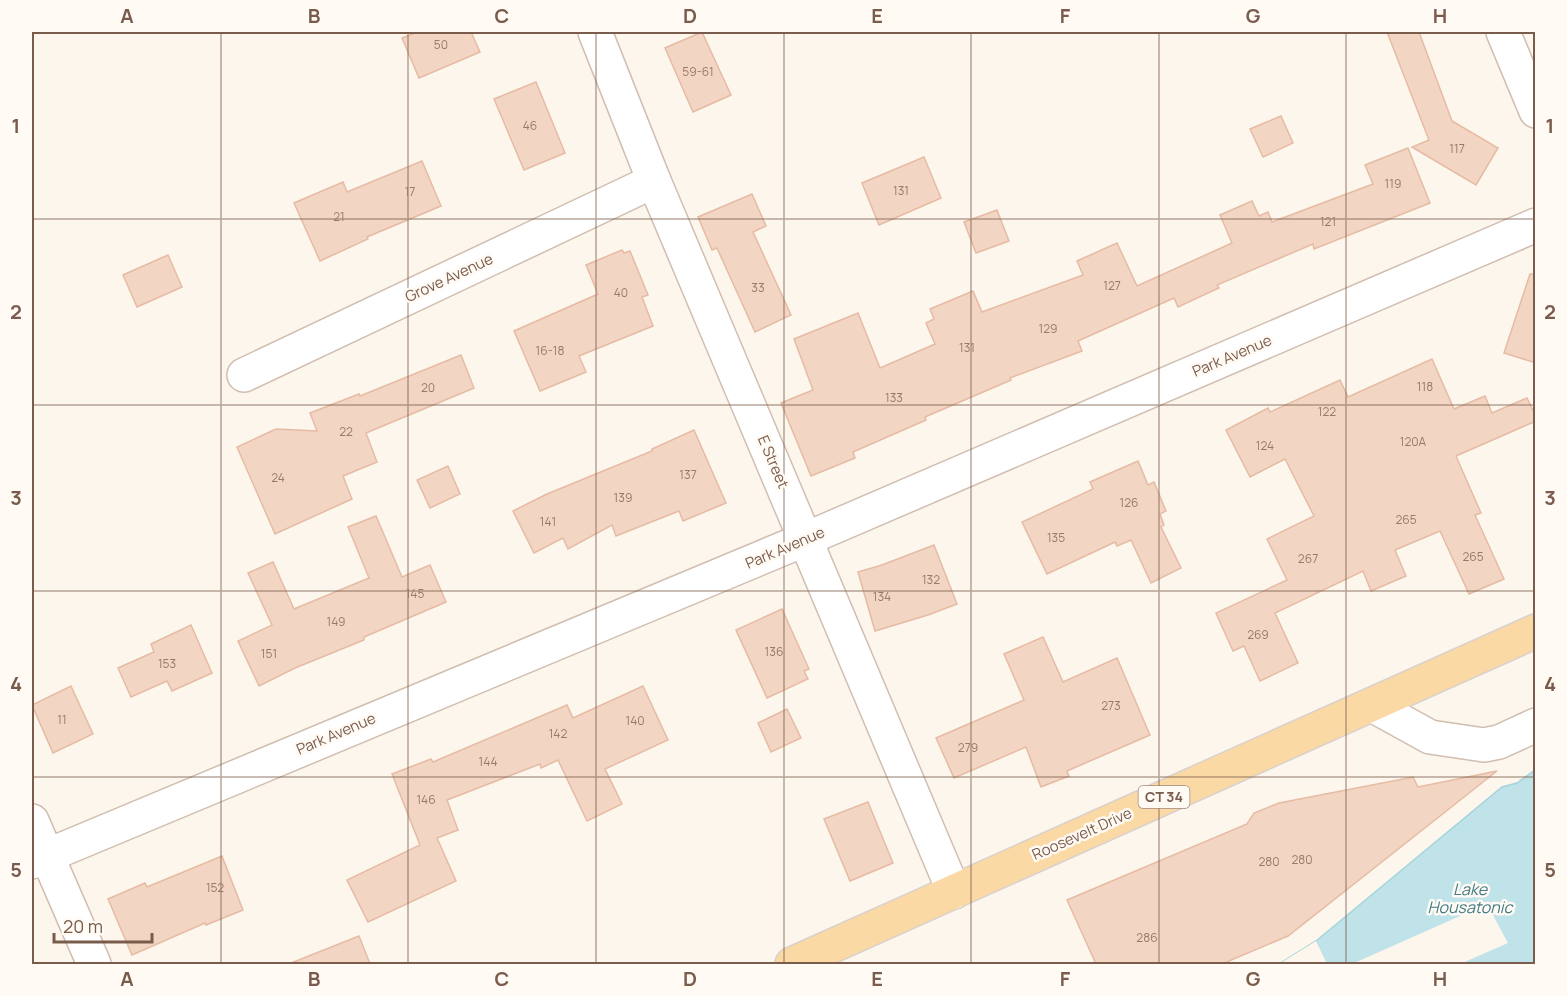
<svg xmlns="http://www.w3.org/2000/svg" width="1567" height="996" font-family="Manrope,sans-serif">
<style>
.water{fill:#bfe3e8;stroke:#a5d3da;stroke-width:1.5}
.pier{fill:#fdf6ec}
.building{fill:#f3d5c3;stroke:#e6bba3;stroke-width:1.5}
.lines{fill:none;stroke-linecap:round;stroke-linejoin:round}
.minor-casing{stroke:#d1beb0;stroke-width:36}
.major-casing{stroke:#dad1cd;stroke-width:36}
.minor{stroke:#fff;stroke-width:33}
.major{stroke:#fbd9a5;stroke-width:33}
.grid{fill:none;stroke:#7a5c4d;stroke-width:1.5;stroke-opacity:0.55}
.labels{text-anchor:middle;stroke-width:5;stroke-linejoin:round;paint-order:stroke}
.number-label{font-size:12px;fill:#987a6a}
.shield{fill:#fffaf3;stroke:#a28b7f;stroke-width:1.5}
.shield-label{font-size:14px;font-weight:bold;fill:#7a5c4d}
.street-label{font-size:15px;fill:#7a5c4d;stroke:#fffaf3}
.water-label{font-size:16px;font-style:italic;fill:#437c86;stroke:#fffaf3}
.neatline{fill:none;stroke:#7a5c4d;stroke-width:2}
.grid-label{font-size:20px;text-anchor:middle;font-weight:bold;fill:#7a5c4d}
</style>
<rect width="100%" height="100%" fill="#fdf6ec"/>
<path class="water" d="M1535 770V964H1279L1316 941 1502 787 1517 783Z"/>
<g class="pier">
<path d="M1487 904 1508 943 1460 964H1352Z"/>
<path d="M1316 941 1327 964H1279Z"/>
</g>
<g class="building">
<path d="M418 32H471L480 52 419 78 402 38Z"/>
<path d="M702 32 731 95 693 112 665 48Z"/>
<path d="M1387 32H1419L1452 121 1498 148 1476 185 1412 147 1429 140Z"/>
<path d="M536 82 565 153 524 170 494 99Z"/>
<path d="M1281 116 1293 143 1263 157 1250 129Z"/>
<path d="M1408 148 1430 203 1314 249 1313 244 1217 285 1219 288 1178 307 1174 298 1078 341 1082 351 1010 378 1011 380 925 417 926 420 853 452 855 458 811 476 781 403 813 390 794 339 858 313 880 368 935 344 926 323 934 319 930 309 973 291 982 312 1083 275 1077 261 1117 243 1137 286 1232 243 1220 215 1252 201 1259 216 1268 212 1272 222 1373 184 1365 165Z"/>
<path d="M924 157 941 198 879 225 862 183Z"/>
<path d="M422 161 441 206 367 237 368 239 320 261 294 203 343 182 347 192Z"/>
<path d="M752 194 766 226 753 232 791 315 755 332 717 248 712 250 698 217Z"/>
<path d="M997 210 1009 241 976 253 964 222Z"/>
<path d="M622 250 624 253 630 251 648 295 642 297 653 326 579 356 586 372 540 391 514 331 598 294 586 265Z"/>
<path d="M168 255 182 287 137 307 123 275Z"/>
<path d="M1530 274H1536V363L1504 353Z"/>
<path d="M461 355 474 388 366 433 377 462 343 476 352 499 275 534 237 447 276 429 317 431 310 413 359 394 360 396Z"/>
<path d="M1432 359 1454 409 1485 396 1492 413 1527 398 1536 417V421L1456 456 1481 513 1475 515 1504 579 1469 594 1440 531 1395 550 1406 576 1371 591 1363 571 1275 613 1298 663 1260 681 1244 646 1233 651 1216 613 1287 580 1267 539 1314 516 1285 459 1250 477 1226 430 1268 408 1270 412 1340 380 1348 397Z"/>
<path d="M694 430 726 503 683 521 679 511 616 536 612 525 568 549 563 538 534 553 513 511 547 494 652 451V449Z"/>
<path d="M1138 461 1148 485 1154 482 1166 511 1160 514 1164 525 1161 527 1181 568 1151 583 1131 540 1117 546 1115 542 1047 574 1022 522 1093 489 1090 482Z"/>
<path d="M448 466 460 494 430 508 417 480Z"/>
<path d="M376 516 402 577 430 565 446 602 364 637V640L295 668 259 686 238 641 272 625 248 573 273 562 294 609 369 578 348 527Z"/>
<path d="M934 545 957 604 928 615 875 631 858 572 882 565Z"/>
<path d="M782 609 809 669 804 671 808 679 767 698 736 630Z"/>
<path d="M191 625 212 673 172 691 167 681 131 697 118 668 154 652 151 644Z"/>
<path d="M1043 637 1063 682 1117 658 1150 735 1067 771 1069 776 1041 787 1026 747 954 778 936 738 1024 700 1004 654Z"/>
<path d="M71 686 93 734 53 753 32 705Z"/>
<path d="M643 686 668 740 605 769 622 804 587 821 558 760 541 768 540 764 447 800 458 830 437 838 456 881 368 922 347 880 420 845 392 774 431 759 433 762 567 705 573 718Z"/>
<path d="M787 709 801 738 771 752 758 723Z"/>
<path d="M1497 771 1288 936 1222 964H1096L1067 900 1247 824 1254 813 1279 803 1413 777 1418 787Z"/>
<path d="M868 802 893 863 850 881 824 819Z"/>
<path d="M222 856 243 910 206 925 205 923 132 955 108 899 145 883 147 887Z"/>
<path d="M359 936 370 964H291V963Z"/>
</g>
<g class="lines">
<g class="minor-casing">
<g id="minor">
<path d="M595 32 654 181 954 892"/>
<path d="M1503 32 1536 111"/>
<path d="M244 375 654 181"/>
<path d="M1372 705 1430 737 1484 745 1499 742 1536 725"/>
<path d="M32 821 94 964"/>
<path d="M32 862 806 539 1536 225"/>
</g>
</g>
<g class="major-casing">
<path id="major" d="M792 964 1536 631"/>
</g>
<use href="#minor" class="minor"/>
<use href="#major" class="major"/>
</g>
<path class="grid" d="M221 32V964M408 32V964M596 32V964M784 32V964M971 32V964M1159 32V964M1346 32V964M32 219H1536M32 405H1536M32 591H1536M32 777H1536"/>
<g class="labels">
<g class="number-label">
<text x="441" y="49">50</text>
<text x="698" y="76">59-61</text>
<text x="530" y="130">46</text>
<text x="1457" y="153">117</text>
<text x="1393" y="188">119</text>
<text x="901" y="195">131</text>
<text x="410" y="196">17</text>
<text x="339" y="221">21</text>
<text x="1328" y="226">121</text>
<text x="1112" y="290">127</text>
<text x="758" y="292">33</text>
<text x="621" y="297">40</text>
<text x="1048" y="333">129</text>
<text x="967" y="352">131</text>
<text x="550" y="355">16-18</text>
<text x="1425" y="391">118</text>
<text x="428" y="392">20</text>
<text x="894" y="402">133</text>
<text x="1327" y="416">122</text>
<text x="346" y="436">22</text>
<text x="1413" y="446">120A</text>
<text x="1265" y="450">124</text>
<text x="688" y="479">137</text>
<text x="278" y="482">24</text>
<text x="623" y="502">139</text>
<text x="1129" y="507">126</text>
<text x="1406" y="524">265</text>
<text x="548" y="526">141</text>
<text x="1056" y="542">135</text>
<text x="1473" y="561">265</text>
<text x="1308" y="563">267</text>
<text x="931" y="584">132</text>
<text x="415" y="598">145</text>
<text x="882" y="601">134</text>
<text x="336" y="626">149</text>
<text x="1258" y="639">269</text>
<text x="774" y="656">136</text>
<text x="269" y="658">151</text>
<text x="167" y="668">153</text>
<text x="1111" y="710">273</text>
<text x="62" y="724">11</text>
<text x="635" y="725">140</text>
<text x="558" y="738">142</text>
<text x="968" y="752">279</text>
<text x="488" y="766">144</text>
<text x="426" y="804">146</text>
<text x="1302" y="864">280</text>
<text x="1269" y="866">280</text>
<text x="215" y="892">152</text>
<text x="1147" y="942">286</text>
</g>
<rect class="shield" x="1138.5" y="786" width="51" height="22" rx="4.5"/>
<g class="shield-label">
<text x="1164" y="802">CT 34</text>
</g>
<g class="street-label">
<text transform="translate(449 278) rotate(-25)" y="5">Grove Avenue</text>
<text transform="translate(1232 356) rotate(-23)" y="5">Park Avenue</text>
<text transform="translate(773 462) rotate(67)" y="5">E Street</text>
<text transform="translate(785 548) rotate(-23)" y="5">Park Avenue</text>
<text transform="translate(336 734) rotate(-23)" y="5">Park Avenue</text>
<text transform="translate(1082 834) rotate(-24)" y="5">Roosevelt Drive</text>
</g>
<g class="water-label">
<text x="1470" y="895">Lake<tspan x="1470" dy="18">Housatonic</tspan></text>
</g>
</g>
<rect width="1567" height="996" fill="none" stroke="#fffaf3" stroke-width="66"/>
<path d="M54 933v9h98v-9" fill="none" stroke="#7a5c4d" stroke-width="3"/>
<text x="63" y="933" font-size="18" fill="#7a5c4d" stroke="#fffaf3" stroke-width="4.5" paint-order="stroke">20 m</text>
<rect x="33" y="33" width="1501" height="930" class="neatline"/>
<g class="grid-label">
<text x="127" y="23">A</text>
<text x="314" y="23">B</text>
<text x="502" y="23">C</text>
<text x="690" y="23">D</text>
<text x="877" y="23">E</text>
<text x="1065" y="23">F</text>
<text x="1253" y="23">G</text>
<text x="1440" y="23">H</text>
<text x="16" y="133">1</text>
<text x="1550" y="133">1</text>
<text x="16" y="319">2</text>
<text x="1550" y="319">2</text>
<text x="16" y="505">3</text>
<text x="1550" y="505">3</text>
<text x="16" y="691">4</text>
<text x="1550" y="691">4</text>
<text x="16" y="877">5</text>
<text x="1550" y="877">5</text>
<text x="127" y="986">A</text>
<text x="314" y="986">B</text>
<text x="502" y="986">C</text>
<text x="690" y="986">D</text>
<text x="877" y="986">E</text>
<text x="1065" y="986">F</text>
<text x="1253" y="986">G</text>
<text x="1440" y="986">H</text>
</g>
</svg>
